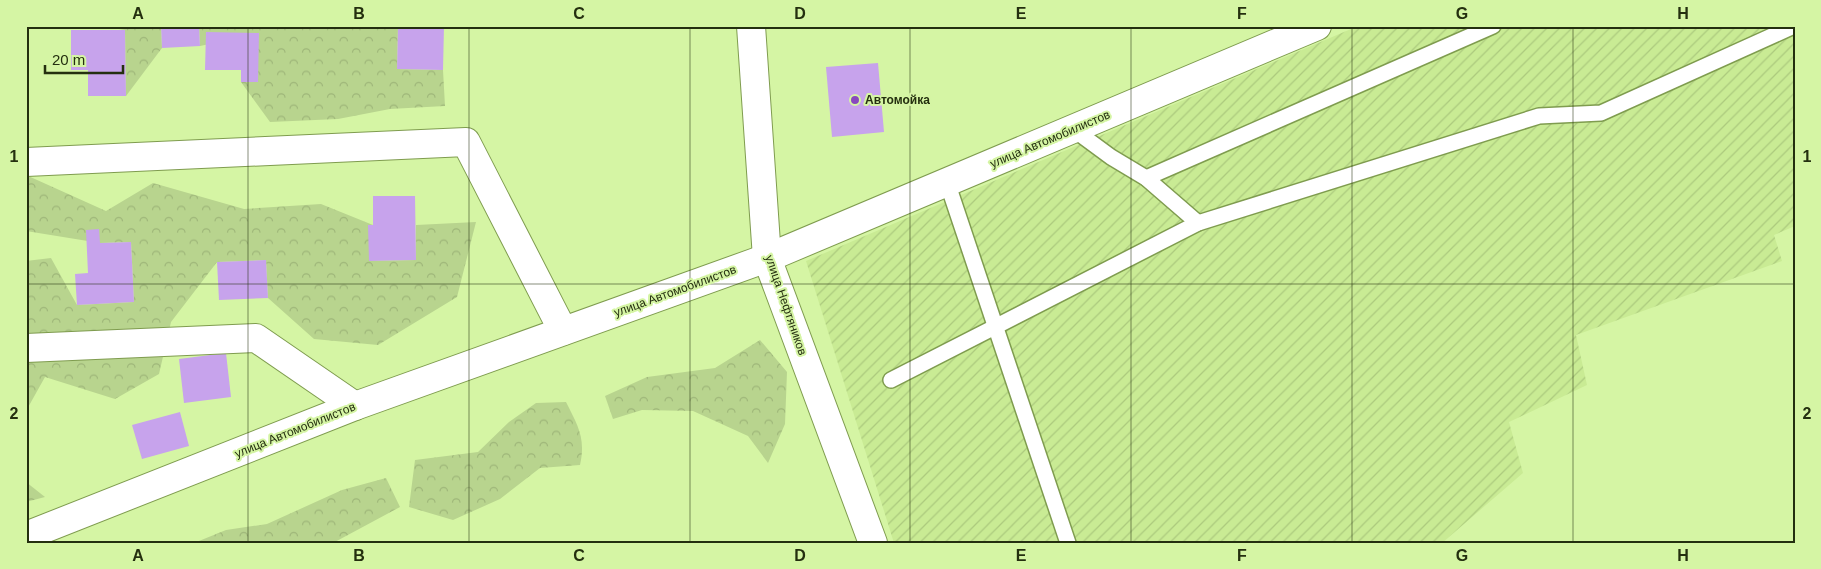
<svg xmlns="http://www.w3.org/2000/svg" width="1821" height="569" font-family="Arial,sans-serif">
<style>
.industrial{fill:url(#industrial-furrows)}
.forest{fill:url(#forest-crowns)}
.building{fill:#c7a3ec}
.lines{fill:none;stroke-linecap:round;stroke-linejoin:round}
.service-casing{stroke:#7f9c4f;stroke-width:18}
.minor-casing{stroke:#7f9c4f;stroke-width:30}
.service{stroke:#fff;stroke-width:15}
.minor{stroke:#fff;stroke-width:28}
.grid{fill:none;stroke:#242f0f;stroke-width:1;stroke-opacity:0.55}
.poi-dot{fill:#8849be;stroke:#d5f5a4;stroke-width:2}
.labels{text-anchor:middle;stroke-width:4;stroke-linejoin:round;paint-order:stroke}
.poi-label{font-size:12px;font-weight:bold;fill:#242f0f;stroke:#d5f5a4;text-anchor:start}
.street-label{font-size:12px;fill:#242f0f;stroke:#d5f5a4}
.neatline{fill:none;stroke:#242f0f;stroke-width:2}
.grid-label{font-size:16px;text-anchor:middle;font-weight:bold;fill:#242f0f}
</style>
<defs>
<pattern id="industrial-furrows" width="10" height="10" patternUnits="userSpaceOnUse" patternTransform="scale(1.25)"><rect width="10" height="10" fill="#c9eb94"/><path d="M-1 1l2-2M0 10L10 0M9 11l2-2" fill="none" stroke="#acca7e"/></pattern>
<pattern id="forest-crowns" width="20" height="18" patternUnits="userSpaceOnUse" patternTransform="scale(1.25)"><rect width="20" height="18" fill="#b8d48e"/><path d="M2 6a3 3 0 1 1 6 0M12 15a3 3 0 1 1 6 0" fill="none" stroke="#9eb679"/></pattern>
</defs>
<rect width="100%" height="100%" fill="#d5f5a4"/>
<path class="industrial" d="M1358 26H1795V226L1774 235 1782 261 1576 335 1587 385 1509 422 1523 473 1442 543H894L806 261Z"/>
<g class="forest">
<path d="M100 26H161L162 48 126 96 125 30Z"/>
<path d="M199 26H398L397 69 443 70 445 106 390 109 338 119 270 122 241 82 259 34 200 46Z"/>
<path d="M26 175 106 211 153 183 244 209 321 204 373 225 369 261 416 260V225L476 222 457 297 378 345 314 339 268 298 266 260 217 262 171 322 159 374 115 399 45 377 26 411V261L51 258 77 305 134 302 131 242 100 243 26 231Z"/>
<path d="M760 340 787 372 785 424 768 463 748 436 693 411 642 410 613 419 605 396 647 377 715 368Z"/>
<path d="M566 402C578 426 586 438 580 465L540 468 500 499 453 520 409 507 415 460 478 452 509 422 536 403Z"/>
<path d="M386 478 400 507 333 543H194L226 530 267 524 342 490Z"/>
<path d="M26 482 45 497 26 502Z"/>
</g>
<g class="building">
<path d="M161 26H199L200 46 162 48Z"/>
<path d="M398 26H444L443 70 397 69Z"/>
<path d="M71 30H125L126 96H88V70H71Z"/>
<path d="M206 32 259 33 258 82H241V70H205Z"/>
<path d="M878 63 884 132 832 137 826 67Z"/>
<path d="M373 196H415L416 260 369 261 368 225H373Z"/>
<path d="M99 229 100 243 131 242 134 302 77 305 75 274 88 273 86 230Z"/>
<path d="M266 260 268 298 219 300 217 262Z"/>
<path d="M226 353 231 397 184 403 179 359Z"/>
<path d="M180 412 189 446 142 459 132 425Z"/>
</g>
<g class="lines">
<g class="service-casing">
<g id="service">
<path d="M1073 129 1111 157 1146 178 1198 223"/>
<path d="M1146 178 1493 26"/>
<path d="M947 182 1068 543"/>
<path d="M891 380 1198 223 1539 116 1601 113 1794 26"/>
</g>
</g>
<g class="minor-casing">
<g id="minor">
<path d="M751 26 767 258 873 543"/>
<path d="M26 162 466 142 563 331"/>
<path d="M26 348 256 338 355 406"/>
<path d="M26 536 355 406 767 258 1317 26"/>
</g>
</g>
<use href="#service" class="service"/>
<use href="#minor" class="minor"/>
</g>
<path class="grid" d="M248 26V543M469 26V543M690 26V543M910 26V543M1131 26V543M1352 26V543M1573 26V543M26 284H1795"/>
<circle class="poi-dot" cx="855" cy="100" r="5"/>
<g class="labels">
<g class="poi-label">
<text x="865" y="104">Автомойка</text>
</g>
<g class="street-label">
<text transform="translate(1050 139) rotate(-23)" y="4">улица Автомобилистов</text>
<text transform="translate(675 291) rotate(-20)" y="4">улица Автомобилистов</text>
<text transform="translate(786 305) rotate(71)" y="4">улица Нефтяников</text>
<text transform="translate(295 430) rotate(-22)" y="4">улица Автомобилистов</text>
</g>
</g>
<rect width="1821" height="569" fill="none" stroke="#d5f5a4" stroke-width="55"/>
<path d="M45 65v8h78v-8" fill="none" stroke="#242f0f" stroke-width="2.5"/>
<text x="52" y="65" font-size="15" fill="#242f0f" stroke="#d5f5a4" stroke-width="4" paint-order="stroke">20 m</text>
<rect x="28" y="28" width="1766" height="514" class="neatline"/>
<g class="grid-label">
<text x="138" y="19">A</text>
<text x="359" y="19">B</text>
<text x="579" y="19">C</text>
<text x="800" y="19">D</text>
<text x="1021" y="19">E</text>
<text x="1242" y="19">F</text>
<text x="1462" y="19">G</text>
<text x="1683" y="19">H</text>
<text x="14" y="162">1</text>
<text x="1807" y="162">1</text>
<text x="14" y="419">2</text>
<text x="1807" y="419">2</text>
<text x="138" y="561">A</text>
<text x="359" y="561">B</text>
<text x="579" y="561">C</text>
<text x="800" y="561">D</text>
<text x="1021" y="561">E</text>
<text x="1242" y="561">F</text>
<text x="1462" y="561">G</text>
<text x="1683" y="561">H</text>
</g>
</svg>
